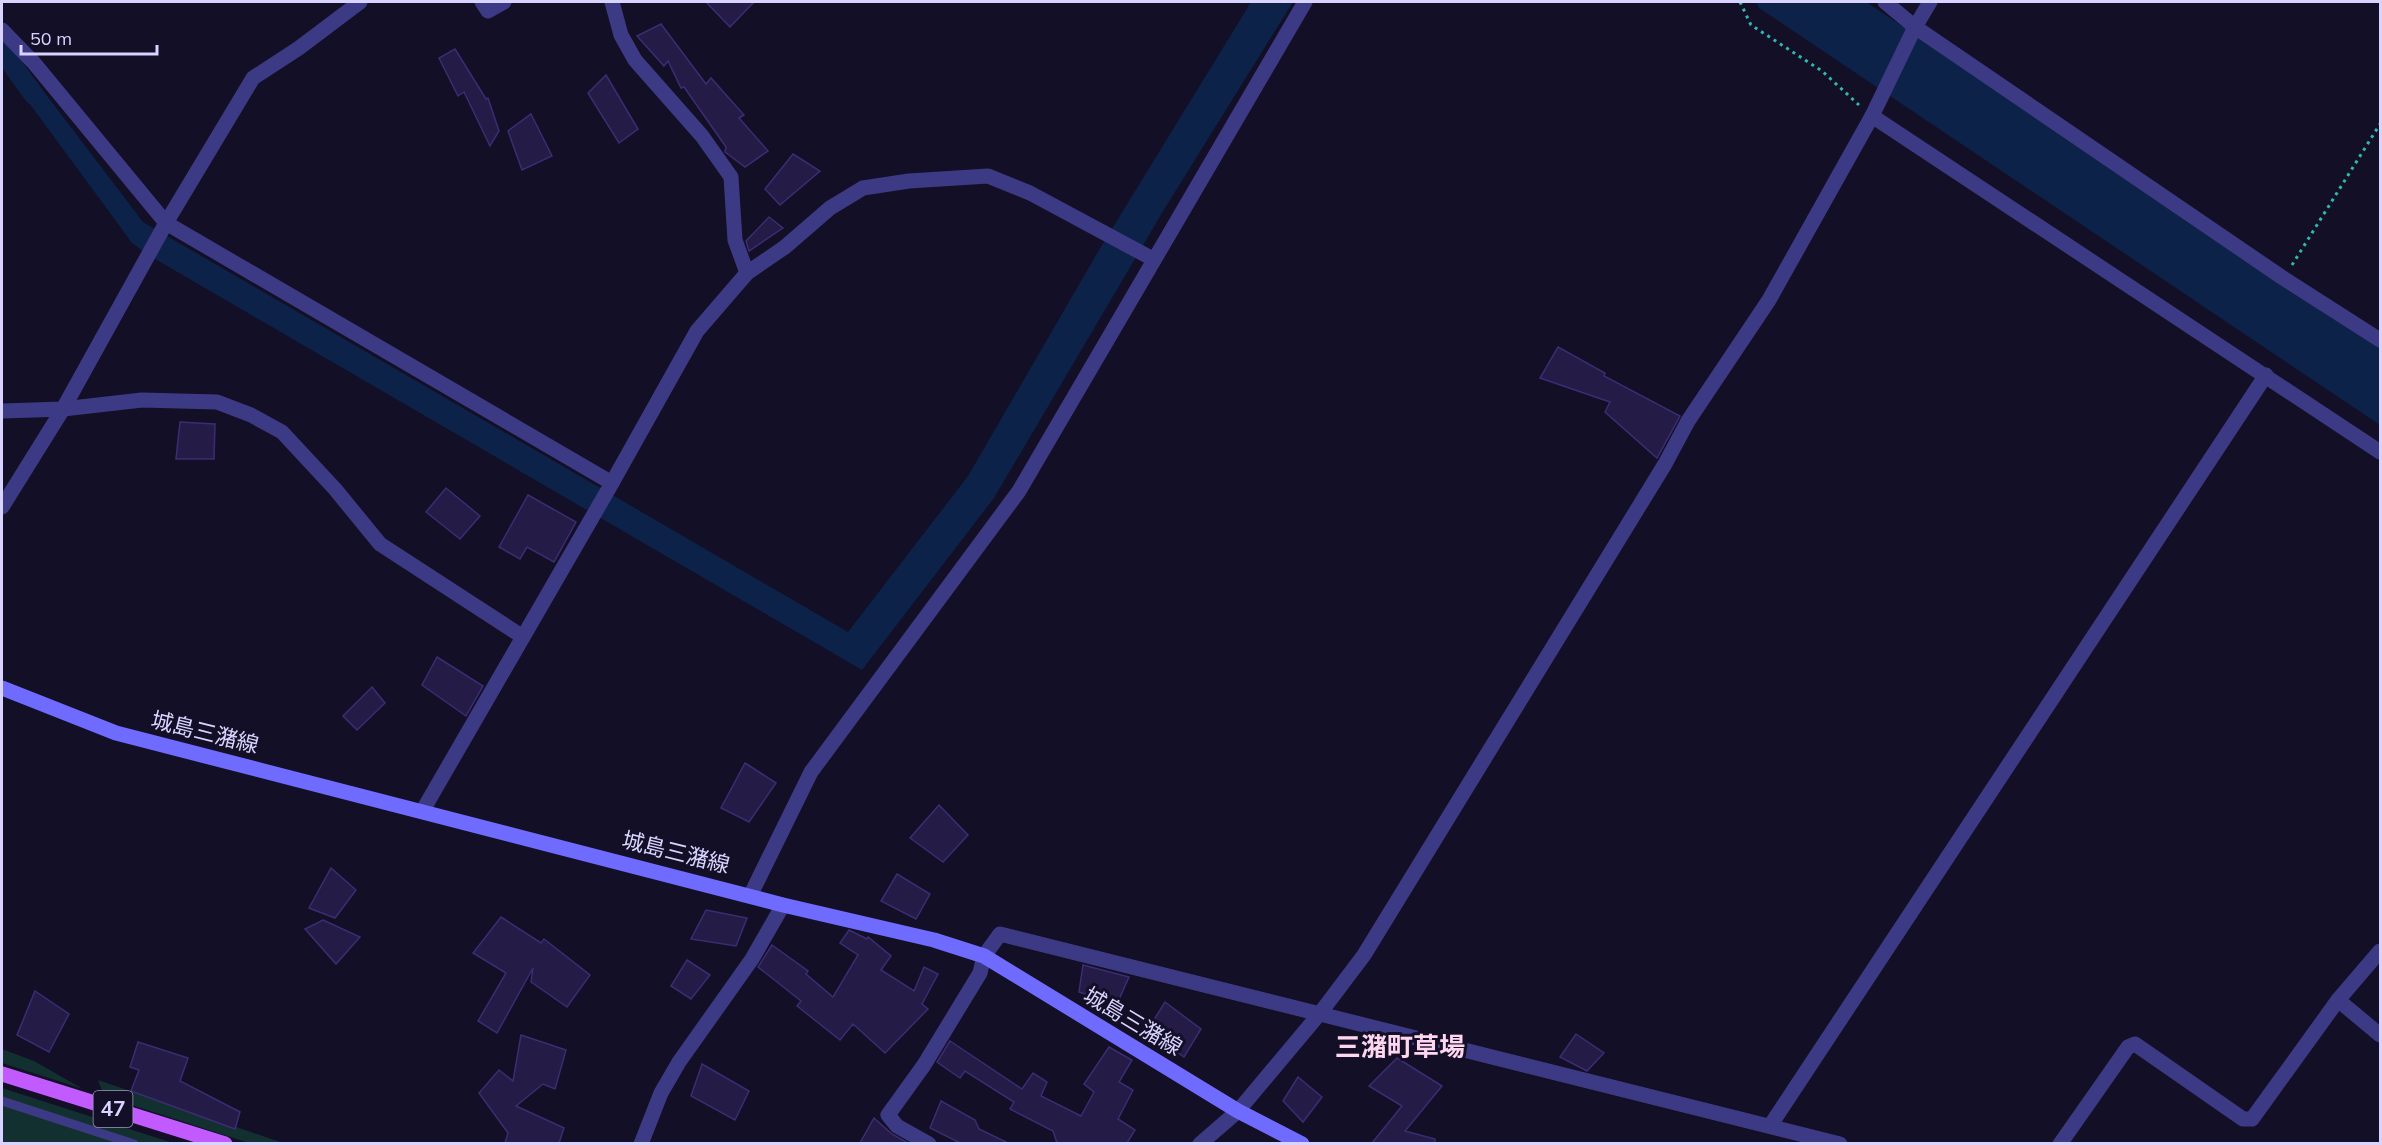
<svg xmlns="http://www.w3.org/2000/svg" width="2382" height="1145" font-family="Mulish,'Noto Sans JP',sans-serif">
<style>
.green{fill:#12302f}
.water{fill:#0c2248}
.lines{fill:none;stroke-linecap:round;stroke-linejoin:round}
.canal{stroke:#0c2248;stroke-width:20}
.building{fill:#241b47;stroke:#3b2d73;stroke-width:1.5}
.path{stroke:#2fb8b0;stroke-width:3;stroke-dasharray:3 4.5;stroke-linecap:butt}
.service{stroke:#3d3a85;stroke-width:9}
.minor{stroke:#3d3a85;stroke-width:15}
.secondary{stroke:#6f6bff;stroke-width:15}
.primary{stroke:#c25bff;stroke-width:15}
.labels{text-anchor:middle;stroke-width:6;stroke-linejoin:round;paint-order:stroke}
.shield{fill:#130f26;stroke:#9e99be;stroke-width:1.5}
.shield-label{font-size:21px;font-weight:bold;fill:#d9d4ff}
.street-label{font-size:22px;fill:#d9d4ff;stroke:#130f26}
.quarter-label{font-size:26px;font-weight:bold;fill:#ffd6f0;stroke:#130f26}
</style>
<rect width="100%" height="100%" fill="#130f26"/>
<g class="green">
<path d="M2 1049 34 1061 83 1089 2 1063Z"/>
<path d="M98 1080 283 1143H249L104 1096Z"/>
<path d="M2 1088 173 1143 2 1144Z"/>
</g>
<g class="water">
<path d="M1251 2H1293L1165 208 994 498 862 670 150 256 132 243 21 92 18 73 32 76 143 222 848 632 968 476 1099 250Z"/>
<path d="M1756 2H1866L2380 343V425L1759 8Z"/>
</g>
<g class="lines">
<path class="canal" d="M2 51 34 95"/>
</g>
<g class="building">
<path d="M706 2H754L730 27Z"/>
<path d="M661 24 706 84 711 78 744 115 739 118 768 151 745 167 725 152 726 147 684 87 681 88 668 61 664 66 637 36Z"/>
<path d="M455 49 486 99 488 98 499 131 490 146 464 92 458 96 439 58Z"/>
<path d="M606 75 638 129 619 143 588 93Z"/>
<path d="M531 114 552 156 522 170 508 131Z"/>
<path d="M793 154 820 171 780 205 765 189Z"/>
<path d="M769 217 783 228 749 251 746 241Z"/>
<path d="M1558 347 1605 373 1604 376 1680 416 1657 458 1605 412 1610 402 1540 378Z"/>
<path d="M180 422 215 424 214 459H176Z"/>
<path d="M446 488 480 516 460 539 426 512Z"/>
<path d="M528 495 576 522 554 562 527 547 520 559 499 547Z"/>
<path d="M437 657 483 686 466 716 422 685Z"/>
<path d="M372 687 385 703 357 730 343 716Z"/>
<path d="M745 763 776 783 749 822 721 808Z"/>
<path d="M939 805 968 835 943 862 910 838Z"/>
<path d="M331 868 356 890 335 918 309 908Z"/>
<path d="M897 874 930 894 916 919 881 901Z"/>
<path d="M706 910 747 918 736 946 691 939Z"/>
<path d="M501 917 541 943 544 939 590 975 567 1007 531 982 533 968 497 1033 478 1021 506 973 473 953Z"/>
<path d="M323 920 360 937 336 964 305 929Z"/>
<path d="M849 930 867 939 868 937 891 956 881 970 914 991 924 967 938 974 922 1004 928 1009 885 1053 853 1024 840 1040 797 1006 801 1001 758 967 772 945 808 971 806 974 833 997 858 955 840 943Z"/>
<path d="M687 960 710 975 691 999 671 986Z"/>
<path d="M1083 965 1129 977 1117 1004 1079 992Z"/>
<path d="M35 991 69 1014 49 1052 17 1035Z"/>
<path d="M1165 1002 1201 1029 1184 1057 1147 1031Z"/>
<path d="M1576 1034 1604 1053 1587 1071 1560 1057Z"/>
<path d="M521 1035 566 1050 555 1089 543 1084 516 1106 564 1128 559 1143H505L508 1133 479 1093 499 1070 513 1081Z"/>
<path d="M950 1041 1022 1089 1033 1073 1047 1082 1041 1096 1081 1116 1094 1092 1084 1084 1109 1047 1132 1060 1119 1082 1133 1090 1118 1119 1135 1130 1127 1143H1057L1053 1131 1010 1109 1014 1102 965 1071 960 1078 937 1062Z"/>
<path d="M138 1042 188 1058 180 1081 240 1112 235 1129 131 1091 139 1070 130 1067Z"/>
<path d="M1397 1058 1442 1086 1405 1131 1435 1139V1143H1372L1402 1106 1369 1086Z"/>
<path d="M702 1064 749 1091 735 1120 691 1096Z"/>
<path d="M1298 1077 1322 1097 1303 1122 1283 1101Z"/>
<path d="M941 1101 975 1120 979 1129 1008 1143H960L930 1128Z"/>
<path d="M874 1118 892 1134 908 1143H860Z"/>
</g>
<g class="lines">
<g class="path">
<path d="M1740 2 1751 25 1822 71 1859 105"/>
<path d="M2292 265 2380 124"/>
</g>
<path class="service" d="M2 1101 134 1144"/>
<g class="minor">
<path d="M482 2 488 11 504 2"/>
<path d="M612 2 621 35 635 60 702 136 731 177 735 240 747 273"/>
<path d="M1885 2 1915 27 2283 278 2380 340"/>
<path d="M2 30 34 63 166 223 612 483"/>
<path d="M1872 116 2380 452"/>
<path d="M2 411 63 409 142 400 217 402 251 415 282 432 335 489 380 544 523 637"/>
<path d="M2 507 63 409 166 223 253 78 299 48 360 2"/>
<path d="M423 810 608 490 697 331 747 273 785 247 830 208 863 188 909 181 988 176 1030 193 1153 259"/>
<path d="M751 894 811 772 1019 491 1305 2"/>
<path d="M2338 1000 2380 1035"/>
<path d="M1770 1126 2266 375"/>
<path d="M641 1144 661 1093 679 1062 752 959 783 905"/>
<path d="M929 1144 897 1126 888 1115 924 1065 980 973 984 956 1000 934 1840 1144"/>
<path d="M1200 1144 1238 1111 1321 1012 1364 955 1665 464 1688 421 1769 300 1872 116 1915 27 1930 2"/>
<path d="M2060 1144 2128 1047 2135 1044 2243 1119H2252L2338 1000 2380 951"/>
</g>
<path class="secondary" d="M2 688 116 733 783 905 934 940 984 956 1238 1111 1302 1144"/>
<path class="primary" d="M2 1074 225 1144"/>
</g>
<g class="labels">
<rect class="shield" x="93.5" y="1091" width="39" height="36" rx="4.5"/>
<g class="shield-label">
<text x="113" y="1116">47</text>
</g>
<g class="street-label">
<text transform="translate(205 732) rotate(14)" y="8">城島三潴線</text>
<text transform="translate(676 852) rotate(14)" y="8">城島三潴線</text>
<text transform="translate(1133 1021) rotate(31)" y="8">城島三潴線</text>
</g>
<g class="quarter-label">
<text x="1400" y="1056">三潴町草場</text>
</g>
</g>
<rect width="2382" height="1145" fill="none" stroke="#d9d4ff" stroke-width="6"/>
<path d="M21 45v9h136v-9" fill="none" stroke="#d9d4ff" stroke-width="3"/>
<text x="30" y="45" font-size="18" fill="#d9d4ff" stroke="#130f26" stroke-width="4.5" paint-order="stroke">50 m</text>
</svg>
